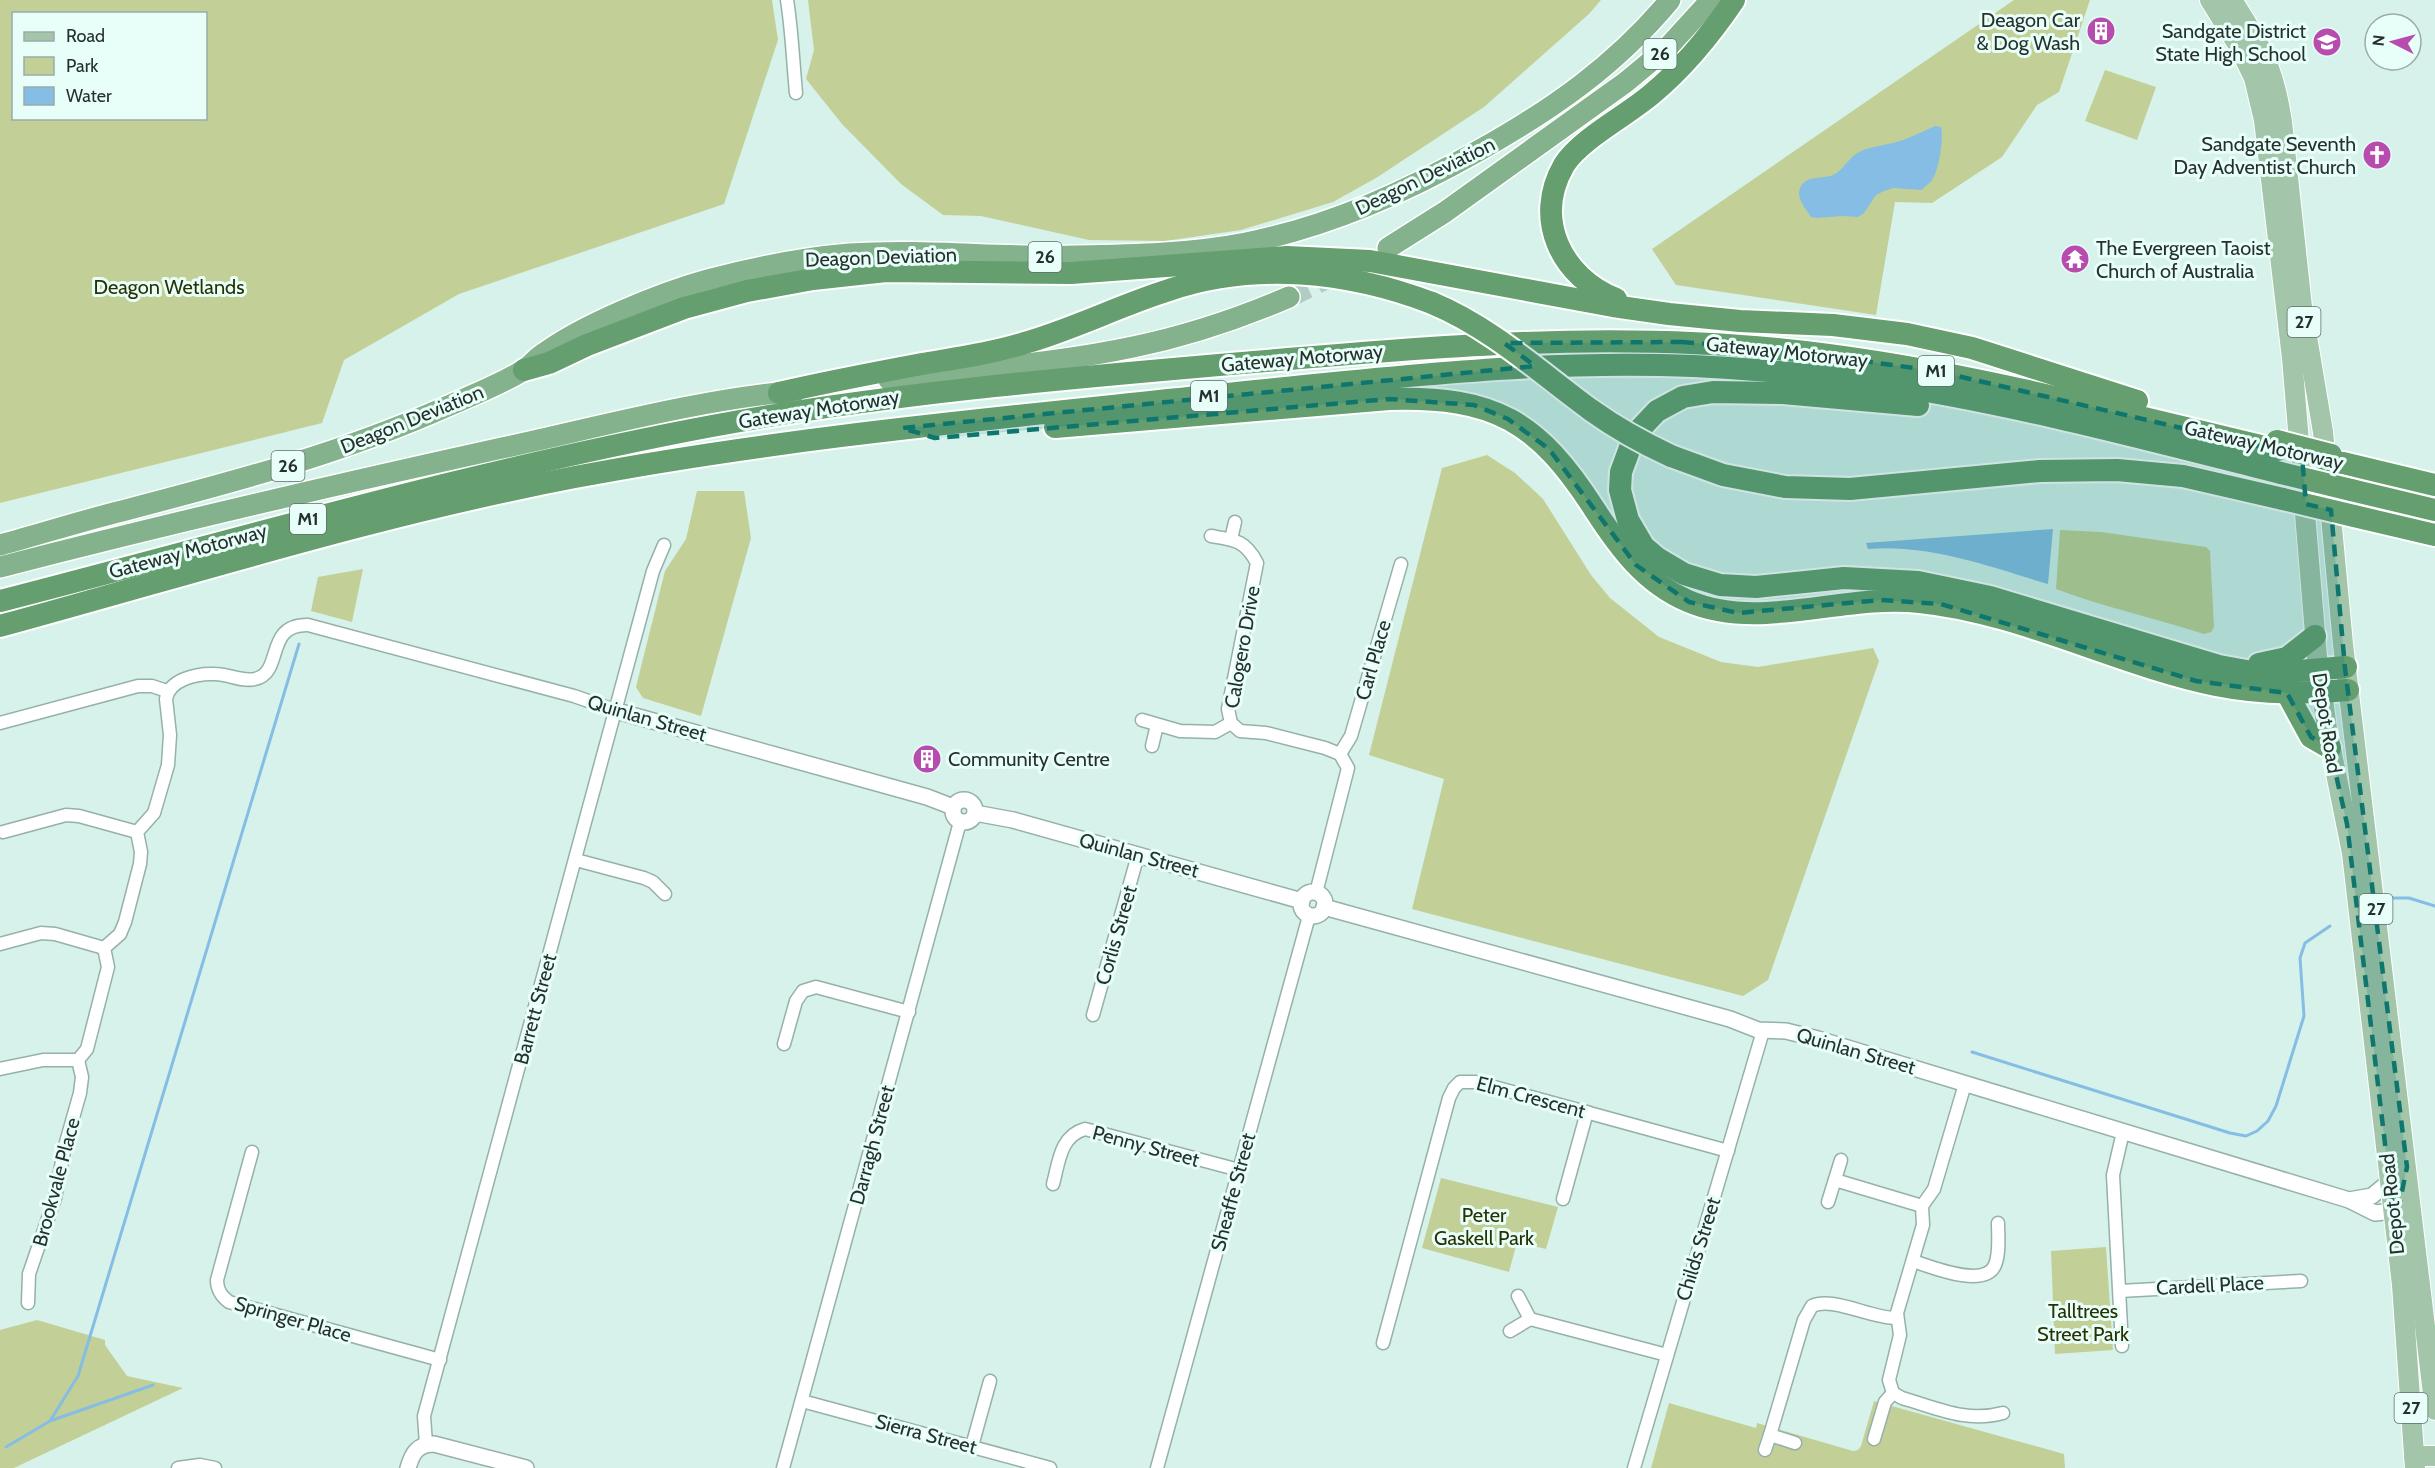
<svg xmlns="http://www.w3.org/2000/svg" width="2435" height="1468" font-family="Cabin,sans-serif">
<style>
.green{fill:#c2d097;fill-rule:evenodd}
.water{fill:#85bde4}
.lines{fill:none;stroke-linecap:round;stroke-linejoin:round}
.stream{stroke:#85bde4;stroke-width:3}
.trunk-tunnel{stroke:#b3cbc5;stroke-width:21;stroke-dasharray:21 10;stroke-linecap:butt}
.minor-casing{stroke:#96b0aa;stroke-width:15}
.tertiary-casing{stroke:#96b0aa;stroke-width:18}
.primary-casing{stroke:#fff;stroke-width:22}
.trunk-casing{stroke:#fff;stroke-width:24}
.motorway-casing{stroke:#fff;stroke-width:26}
.minor{stroke:#fff;stroke-width:12}
.tertiary{stroke:#fff;stroke-width:15}
.primary{stroke:#a3c5a9;stroke-width:20}
.trunk{stroke:#84b28c;stroke-width:21}
.motorway{stroke:#659e6f;stroke-width:22}
.motorway-bridge-casing{stroke:#fff;stroke-width:26;stroke-linecap:butt}
.motorway-bridge{stroke:#659e6f;stroke-width:22}
.marked{fill:#0f766e;fill-opacity:0.2;stroke:#0f766e;stroke-width:4.5;stroke-dasharray:12 8;stroke-linejoin:round}
.labels{text-anchor:middle;stroke-width:6;stroke-linejoin:round;paint-order:stroke}
.shield{fill:#e8fef8;stroke:#606e6b;stroke-width:1.5}
.shield-label{font-size:18px;font-weight:bold;fill:#26312e}
.poi-label{font-size:20px;fill:#26312e;stroke:#e8fef8;text-anchor:end}
.street-label{font-size:20px;fill:#26312e;stroke:#e8fef8}
.park-label{font-size:20px;fill:#293103;stroke:#e8fef8}
</style>
<rect width="100%" height="100%" fill="#d6f2eb"/>
<g class="green">
<path d="M0 0H772L778 40 724 204 459 294 344 360 322 423 0 503ZM14 14H206V118H14Z"/>
<path d="M808 0H1601L1589 14 1484 107 1376 178 1333 202 1241 230 1165 241 1089 240 981 216 943 215 901 184 842 124 806 79 814 50Z"/>
<path d="M2014 0H2090L2059 92 2037 105 2002 157 1932 203 1895 202 1876 315 1676 285 1652 249Z"/>
<path d="M2105 70 2156 87 2137 140 2085 121Z"/>
<path d="M1487 455 1515 473 1543 499 1591 575 1610 598 1659 637 1721 662 1758 667 1873 648 1879 661 1768 980 1743 996 1412 909 1444 779 1369 755 1442 468Z"/>
<path d="M697 491H744L751 538 701 716 643 698 636 687 665 571 686 539Z"/>
<path d="M2060 530 2101 532 2206 547 2210 551 2214 627 2211 632 2204 634C2154 618 2104 607 2056 589Z"/>
<path d="M363 569 352 622 311 611 318 577Z"/>
<path d="M1441 1178 1558 1207 1546 1249 1517 1242 1509 1272 1422 1248Z"/>
<path d="M2106 1247 2113 1350 2055 1354 2051 1251Z"/>
<path d="M37 1320 105 1340V1345L127 1376 183 1388 14 1468H0V1330Z"/>
<path d="M1874 1401 2064 1454 2065 1468H1651L1669 1403 1756 1428 1757 1423 1853 1451 1858 1450 1861 1446Z"/>
</g>
<g class="water">
<path d="M1935 126 1941 127C1944 137 1939 171 1932 180 1930 183 1925 186 1922 190L1893 188 1884 191 1876 195 1864 213 1858 217 1842 216 1817 218 1811 217C1805 208 1796 198 1800 188 1806 175 1823 179 1833 175 1844 170 1848 157 1861 151 1875 145 1891 145 1906 139 1916 135 1926 130 1935 126Z"/>
<path d="M2053 529 2048 584C1991 567 1929 544 1868 549L1866 543Z"/>
</g>
<g class="lines">
<g class="stream">
<path d="M2393 898H2409L2435 906"/>
<path d="M1972 1052 2230 1133 2246 1136 2257 1131 2268 1121 2276 1106 2304 1016 2300 958 2305 943 2330 926"/>
<path d="M50 1421 78 1376 299 644"/>
<path d="M6 1447 50 1421 153 1385"/>
</g>
<path class="trunk-tunnel" d="M1289 297 1336 274"/>
<g class="minor-casing">
<g id="minor">
<path d="M787 0C792 31 793 62 796 93"/>
<path d="M1211 536C1235 540 1245 540 1257 563L1228 709 1231 723 1240 731 1266 733 1325 748 1340 754 1348 768 1316 893"/>
<path d="M1231 539 1235 522"/>
<path d="M1142 720 1180 731 1215 732 1231 723"/>
<path d="M0 723 138 686H152L167 691"/>
<path d="M1152 746 1157 725"/>
<path d="M1340 754 1351 736 1401 564"/>
<path d="M3 832 66 815 79 816 137 832"/>
<path d="M576 860 644 878 653 882 665 894"/>
<path d="M0 944 41 933 55 934 104 948"/>
<path d="M104 948 120 934 125 922 140 864 141 852 137 832 154 813 168 765 170 735 166 699C169 680 196 673 215 674 229 674 241 682 255 679 284 673 264 624 308 625L574 696 617 711"/>
<path d="M1093 1015 1138 855"/>
<path d="M784 1044 796 1001 803 991 816 987 909 1012"/>
<path d="M0 1069 43 1060H78L87 1049 108 967 104 948"/>
<path d="M252 1152 217 1280C217 1290 221 1296 229 1302L440 1360"/>
<path d="M1835 1180 1922 1206"/>
<path d="M1053 1184C1059 1162 1060 1136 1085 1129L1239 1170"/>
<path d="M1563 1199 1587 1112"/>
<path d="M1828 1202 1841 1160"/>
<path d="M1913 1261C1931 1267 1985 1289 1995 1265 2000 1253 1998 1235 1998 1223"/>
<path d="M2120 1291 2301 1281"/>
<path d="M28 1303 29 1274 55 1198 65 1146 80 1093 82 1077 78 1060"/>
<path d="M1530 1319 1667 1355"/>
<path d="M1510 1331 1530 1319 1518 1296"/>
<path d="M1383 1343 1449 1098 1454 1088 1460 1082H1476L1728 1151"/>
<path d="M2122 1346 2113 1175 2123 1132"/>
<path d="M1893 1393 1889 1380 1900 1335 1897 1313 1923 1225 1922 1206 1934 1189 1965 1084"/>
<path d="M1893 1393 1902 1398C1937 1408 1966 1423 2003 1413"/>
<path d="M802 1401 1050 1468"/>
<path d="M1770 1435 1804 1320 1812 1306C1833 1296 1872 1319 1897 1318"/>
<path d="M1874 1439 1885 1402 1893 1393"/>
<path d="M426 1444 424 1416 653 571 664 545"/>
<path d="M972 1446 990 1381"/>
<path d="M1765 1450 1770 1435 1795 1443"/>
<path d="M178 1468 200 1465 215 1468"/>
<path d="M783 1468 960 822"/>
<path d="M1157 1468 1309 916"/>
<path d="M1634 1468 1763 1031"/>
</g>
</g>
<g class="tertiary-casing">
<g id="tertiary">
<path d="M617 711 927 797 953 807"/>
<circle cx="964" cy="811" r="11"/>
<path d="M975 813 1013 820 1302 901"/>
<circle cx="1313" cy="904" r="12"/>
<path d="M1324 907 1730 1019 1758 1030 1786 1031 1818 1039 2349 1200 2375 1213 2393 1211 2399 1205"/>
<path d="M2349 1200 2372 1196 2390 1181"/>
<path d="M408 1468C412 1454 417 1444 434 1444L526 1468"/>
</g>
</g>
<g class="primary-casing">
<g id="primary">
<path d="M2210 0 2238 45 2254 78 2264 120 2292 358 2317 657 2327 729 2352 853 2402 1285 2415 1468"/>
<path d="M2232 0C2261 45 2274 68 2282 122L2302 307 2323 432 2343 644 2435 1410"/>
<path d="M2414 1456H2435"/>
</g>
</g>
<g class="trunk-casing">
<g id="trunk">
<path d="M1388 248 1445 212 1626 82 1668 47 1711 0"/>
<path d="M889 380C970 369 1053 364 1133 347 1186 336 1240 318 1289 297"/>
<path d="M0 545C41 534 81 521 122 511 233 482 343 453 448 406 473 395 499 385 522 371 530 367 535 359 543 354 582 325 660 293 707 280 753 268 802 258 849 254 924 249 1000 258 1075 256 1132 255 1190 254 1246 243 1330 226 1406 192 1480 150 1553 109 1616 65 1670 0"/>
<path d="M0 567C167 524 334 485 502 448 599 427 697 400 796 391"/>
</g>
</g>
<g class="motorway-casing">
<g id="motorway">
<path d="M1616 299C1561 277 1533 219 1564 165 1580 139 1628 115 1653 93 1684 67 1711 34 1734 0"/>
<path d="M524 370 549 363 587 345 684 308 747 291 813 279 886 271 1071 273 1287 257 1370 261 1613 306 1669 314 1740 321 1833 325 1907 334 1972 348 2137 401"/>
<path d="M779 393C826 382 874 373 922 364 957 358 994 353 1028 342 1076 328 1121 305 1169 290 1255 261 1348 271 1432 303"/>
<path d="M1918 405 1783 393 1713 392 1683 397 1657 411 1639 430 1631 445 1621 472 1620 490 1628 520 1644 547 1657 558 1684 574 1720 585 1756 587 1844 578 1918 582 1990 597 2219 666 2263 674 2346 667"/>
<path d="M1055 427 1389 399C1495 396 1538 421 1595 510 1619 547 1645 583 1688 601 1760 632 1844 593 1920 602 2020 612 2118 665 2216 685 2260 694 2304 694 2348 690"/>
<path d="M1671 456 1723 475 1785 487 1850 489 2040 471 2117 470 2183 476 2283 499"/>
<path d="M2328 462 2343 463 2435 485"/>
<path d="M2351 490 2435 510"/>
<path d="M2354 516 2435 535"/>
<path d="M0 601C237 540 471 471 712 426 895 392 1081 377 1266 361 1437 346 1606 332 1777 349 1948 366 2112 411 2278 450"/>
<path d="M0 626C191 574 380 514 575 477 781 438 990 419 1198 397 1384 378 1569 354 1756 370 1794 373 1833 377 1872 382 2009 402 2146 439 2281 473"/>
<path d="M2259 664 2287 658 2315 636"/>
<path d="M2287 693 2311 737 2330 748"/>
</g>
</g>
<use href="#minor" class="minor"/>
<use href="#tertiary" class="tertiary"/>
<use href="#primary" class="primary"/>
<use href="#trunk" class="trunk"/>
<use href="#motorway" class="motorway"/>
<g class="motorway-bridge-casing">
<g id="motorway-bridge">
<path d="M1432 303C1492 328 1539 372 1591 410 1616 428 1643 443 1671 456"/>
<path d="M2277 441 2331 455"/>
<path d="M2281 473 2351 490"/>
<path d="M2283 499 2354 516"/>
</g>
</g>
<use href="#motorway-bridge" class="motorway-bridge"/>
</g>
<path class="marked" d="M1682 342 1776 349 1936 371 2302 456 2306 504 2331 510 2345 668 2407 1167 2399 1206 2393 1211 2347 824 2330 748 2311 737 2287 693 2196 681 1941 604 1881 600 1738 613 1689 602 1636 565 1549 449 1508 419 1474 405 1389 399 935 438 902 428 1535 366 1504 343Z"/>
<defs>
<g id="building-disc" transform="scale(1.5)"><circle r="9.5" fill="#b74cae" stroke="#e8fef8"/><path d="M-4-6H4V6H1V3H-1V6H-4ZM-2.5-4.3h1.7v1.8h-1.7ZM.8-4.3h1.7v1.8H.8ZM-2.5-1h1.7V.8h-1.7ZM.8-1h1.7V.8H.8Z" fill="#fff"/></g>
<g id="school-disc" transform="scale(1.5)"><circle r="9.5" fill="#b74cae" stroke="#e8fef8"/><path d="M0-5L7-2L0 1L-7-2ZM-4 1L0 2.5L4 1V4Q0 6-4 4Z" fill="#fff"/></g>
<g id="church-disc" transform="scale(1.5)"><circle r="9.5" fill="#b74cae" stroke="#e8fef8"/><path d="M-1.2-6h2.4v3.5h3.3v2.4h-3.3V6h-2.4V-.1h-3.3v-2.4h3.3Z" fill="#fff"/></g>
<g id="temple-disc" transform="scale(1.5)"><circle r="9.5" fill="#b74cae" stroke="#e8fef8"/><path d="M0-6L5-2H3V0L6.5 2.5H4V6H1.5V3h-3V6H-4V2.5H-6.5L-3 0V-2H-5Z" fill="#fff"/></g>
</defs>
<g fill-rule="evenodd">
<use href="#building-disc" x="2101" y="31"/>
<use href="#school-disc" x="2327" y="42"/>
<use href="#church-disc" x="2377" y="155"/>
<use href="#temple-disc" x="2075" y="259"/>
<use href="#building-disc" x="927" y="759"/>
</g>
<g class="labels">
<g class="shield">
<rect x="1643.5" y="39" width="33" height="30" rx="4.5"/>
<rect x="1028.5" y="242" width="33" height="30" rx="4.5"/>
<rect x="2287.5" y="307" width="33" height="30" rx="4.5"/>
<rect x="1918" y="356" width="36" height="30" rx="4.5"/>
<rect x="1191" y="381" width="36" height="30" rx="4.5"/>
<rect x="271.5" y="451" width="33" height="30" rx="4.5"/>
<rect x="290" y="504" width="36" height="30" rx="4.5"/>
<rect x="2359.5" y="894" width="33" height="30" rx="4.5"/>
<rect x="2394.5" y="1393" width="33" height="30" rx="4.5"/>
</g>
<g class="shield-label">
<text x="1660" y="60">26</text>
<text x="1045" y="263">26</text>
<text x="2304" y="328">27</text>
<text x="1936" y="377">M1</text>
<text x="1209" y="402">M1</text>
<text x="288" y="472">26</text>
<text x="308" y="525">M1</text>
<text x="2376" y="915">27</text>
<text x="2411" y="1414">27</text>
</g>
<g class="poi-label">
<text x="2080" y="27">Deagon Car<tspan x="2080" dy="23">&amp; Dog Wash</tspan></text>
<text x="2306" y="38">Sandgate District<tspan x="2306" dy="23">State High School</tspan></text>
<text x="2356" y="151">Sandgate Seventh<tspan x="2356" dy="23">Day Adventist Church</tspan></text>
<text x="2096" y="255" text-anchor="start">The Evergreen Taoist<tspan x="2096" dy="23">Church of Australia</tspan></text>
<text x="948" y="766" text-anchor="start">Community Centre</text>
</g>
<g class="street-label">
<text transform="translate(1425 176) rotate(-26)" y="7">Deagon Deviation</text>
<text transform="translate(881 257) rotate(-2)" y="7">Deagon Deviation</text>
<text transform="translate(1787 352) rotate(6)" y="7">Gateway Motorway</text>
<text transform="translate(1302 358) rotate(-5)" y="7">Gateway Motorway</text>
<text transform="translate(819 409) rotate(-9)" y="7">Gateway Motorway</text>
<text transform="translate(412 419) rotate(-22)" y="7">Deagon Deviation</text>
<text transform="translate(2264 445) rotate(13)" y="7">Gateway Motorway</text>
<text transform="translate(188 551) rotate(-15)" y="7">Gateway Motorway</text>
<text transform="translate(1242 647) rotate(-80)" y="7">Calogero Drive</text>
<text transform="translate(1373 660) rotate(-74)" y="7">Carl Place</text>
<text transform="translate(647 718) rotate(16)" y="7">Quinlan Street</text>
<text transform="translate(2327 723) rotate(81)" y="7">Depot Road</text>
<text transform="translate(1139 855) rotate(15)" y="7">Quinlan Street</text>
<text transform="translate(1116 935) rotate(-74)" y="7">Corlis Street</text>
<text transform="translate(535 1009) rotate(-75)" y="7">Barrett Street</text>
<text transform="translate(1856 1051) rotate(16)" y="7">Quinlan Street</text>
<text transform="translate(1531 1097) rotate(15)" y="7">Elm Crescent</text>
<text transform="translate(872 1145) rotate(-75)" y="7">Darragh Street</text>
<text transform="translate(1146 1146) rotate(15)" y="7">Penny Street</text>
<text transform="translate(56 1182) rotate(-75)" y="7">Brookvale Place</text>
<text transform="translate(1233 1192) rotate(-75)" y="7">Sheaffe Street</text>
<text transform="translate(2392 1204) rotate(-96)" y="7">Depot Road</text>
<text transform="translate(1698 1249) rotate(-73)" y="7">Childs Street</text>
<text transform="translate(2210 1285) rotate(-3)" y="7">Cardell Place</text>
<text transform="translate(293 1319) rotate(16)" y="7">Springer Place</text>
<text transform="translate(926 1434) rotate(15)" y="7">Sierra Street</text>
</g>
<g class="park-label">
<text x="169" y="294">Deagon Wetlands</text>
<text x="1484" y="1222">Peter<tspan x="1484" dy="23">Gaskell Park</tspan></text>
<text x="2083" y="1318">Talltrees<tspan x="2083" dy="23">Street Park</tspan></text>
</g>
</g>
<rect x="12" y="12" width="195" height="108" fill="#e8fef8" stroke="#9aaca7" stroke-width="1.5"/>
<rect x="24" y="32" width="30" height="9" fill="#a3c5a9" stroke="#9aaca7" stroke-width="1.5"/>
<text x="66" y="42" font-size="18" fill="#26312e">Road</text>
<rect x="24" y="57" width="30" height="18" fill="#c2d097" stroke="#9aaca7" stroke-width="1.5"/>
<text x="66" y="72" font-size="18" fill="#26312e">Park</text>
<rect x="24" y="87" width="30" height="18" fill="#85bde4" stroke="#9aaca7" stroke-width="1.5"/>
<text x="66" y="102" font-size="18" fill="#26312e">Water</text>
<g transform="translate(2393 42) rotate(276)"><circle r="28" fill="#e8fef8" stroke="#9aaca7" stroke-width="1.5"/>
<path d="M0-4.5L10 22L0 15L-10 22Z" fill="#b74cae"/>
<text y="-9" font-size="16" font-weight="bold" text-anchor="middle" fill="#26312e">N</text>
</g>
</svg>
